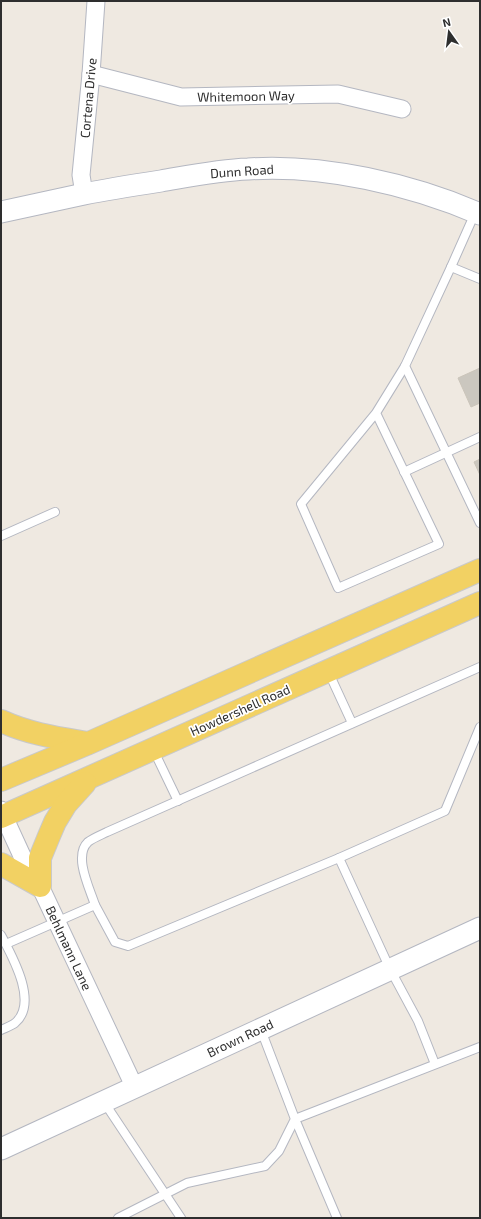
<svg xmlns="http://www.w3.org/2000/svg" width="481" height="1219" font-family="'Exo 2',sans-serif">
<style>
.building{fill:#cbc7bf;stroke:#cbc5ba}
.lines{fill:none;stroke-linecap:round;stroke-linejoin:round}
.service-casing{stroke:#b4b7c1;stroke-width:10}
.minor-casing{stroke:#b4b7c1;stroke-width:19}
.tertiary-casing{stroke:#b4b7c1;stroke-width:23}
.primary-casing{stroke:#c9c9c9;stroke-width:24}
.service{stroke:#fff;stroke-width:8}
.minor{stroke:#fff;stroke-width:17}
.tertiary{stroke:#fff;stroke-width:21}
.primary{stroke:#f2d163;stroke-width:22}
.labels{text-anchor:middle;stroke-width:3.5;stroke-linejoin:round;paint-order:stroke}
.street-label{font-size:13px;fill:#2e2e2e;stroke:#fff}
</style>
<rect width="100%" height="100%" fill="#efe9e1"/>
<g class="building">
<path d="M480 368V403L471 407 458 378Z"/>
<path d="M480 459V475L474 462Z"/>
</g>
<g class="lines">
<g class="service-casing">
<g id="service">
<path d="M475 213 451 267 405 366 480 523"/>
<path d="M451 267 480 279"/>
<path d="M376 413 301 504 338 588 439 544 376 413 405 366"/>
<path d="M404 472 480 437"/>
<path d="M1 536 55 512"/>
<path d="M328 671 352 723"/>
<path d="M153 749 178 801"/>
<path d="M95 905 115 942 128 946 339 858"/>
<path d="M1 935C12 956 39 1003 15 1023 11 1026 5 1028 1 1030"/>
<path d="M6 944 95 905C90 889 73 856 88 842 93 838 101 835 107 832L480 667"/>
<path d="M435 1064 418 1021 390 969 339 858 445 811 480 727"/>
<path d="M104 1102 181 1218"/>
<path d="M118 1218 187 1183 265 1166 279 1151 295 1119 261 1030"/>
<path d="M337 1218 295 1119 480 1047"/>
</g>
</g>
<g class="minor-casing">
<g id="minor">
<path d="M91 74 181 97 338 94 402 109"/>
<path d="M84 194 81 175 91 74 96 1"/>
<path d="M1 810 28 869 40 886 134 1086"/>
</g>
</g>
<g class="tertiary-casing">
<g id="tertiary">
<path d="M1 212C29 206 56 200 84 194 109 189 135 185 161 181 190 176 219 170 248 169 323 164 411 184 480 214"/>
<path d="M1 1149 480 928"/>
</g>
</g>
<g class="primary-casing">
<g id="primary">
<path d="M1 721C29 734 58 738 88 743"/>
<path d="M1 780 89 743 480 570"/>
<path d="M1 817 480 603"/>
<path d="M1 864 40 886V858L49 836 55 822 66 804 85 783"/>
</g>
</g>
<use href="#service" class="service"/>
<use href="#minor" class="minor"/>
<use href="#tertiary" class="tertiary"/>
<use href="#primary" class="primary"/>
</g>
<g class="labels">
<g class="street-label">
<text transform="translate(246 96) rotate(-1)" y="5">Whitemoon Way</text>
<text transform="translate(88 98) rotate(-85)" y="5">Cortena Drive</text>
<text transform="translate(242 171) rotate(-4)" y="5">Dunn Road</text>
<text transform="translate(240 710) rotate(-24)" y="5">Howdershell Road</text>
<text transform="translate(69 948) rotate(65)" y="5">Behlmann Lane</text>
<text transform="translate(240 1038) rotate(-25)" y="5">Brown Road</text>
</g>
</g>
<rect width="481" height="1219" fill="none" stroke="#2e2e2e" stroke-width="4"/>
<g transform="translate(449 32) rotate(346)" stroke="#ffffff" stroke-width="3" paint-order="stroke">
<path d="M0-3L7 15L0 10L-7 15Z" fill="#2e2e2e"/>
<text y="-6" font-size="11" font-weight="bold" text-anchor="middle" fill="#2e2e2e">N</text>
</g>
</svg>
